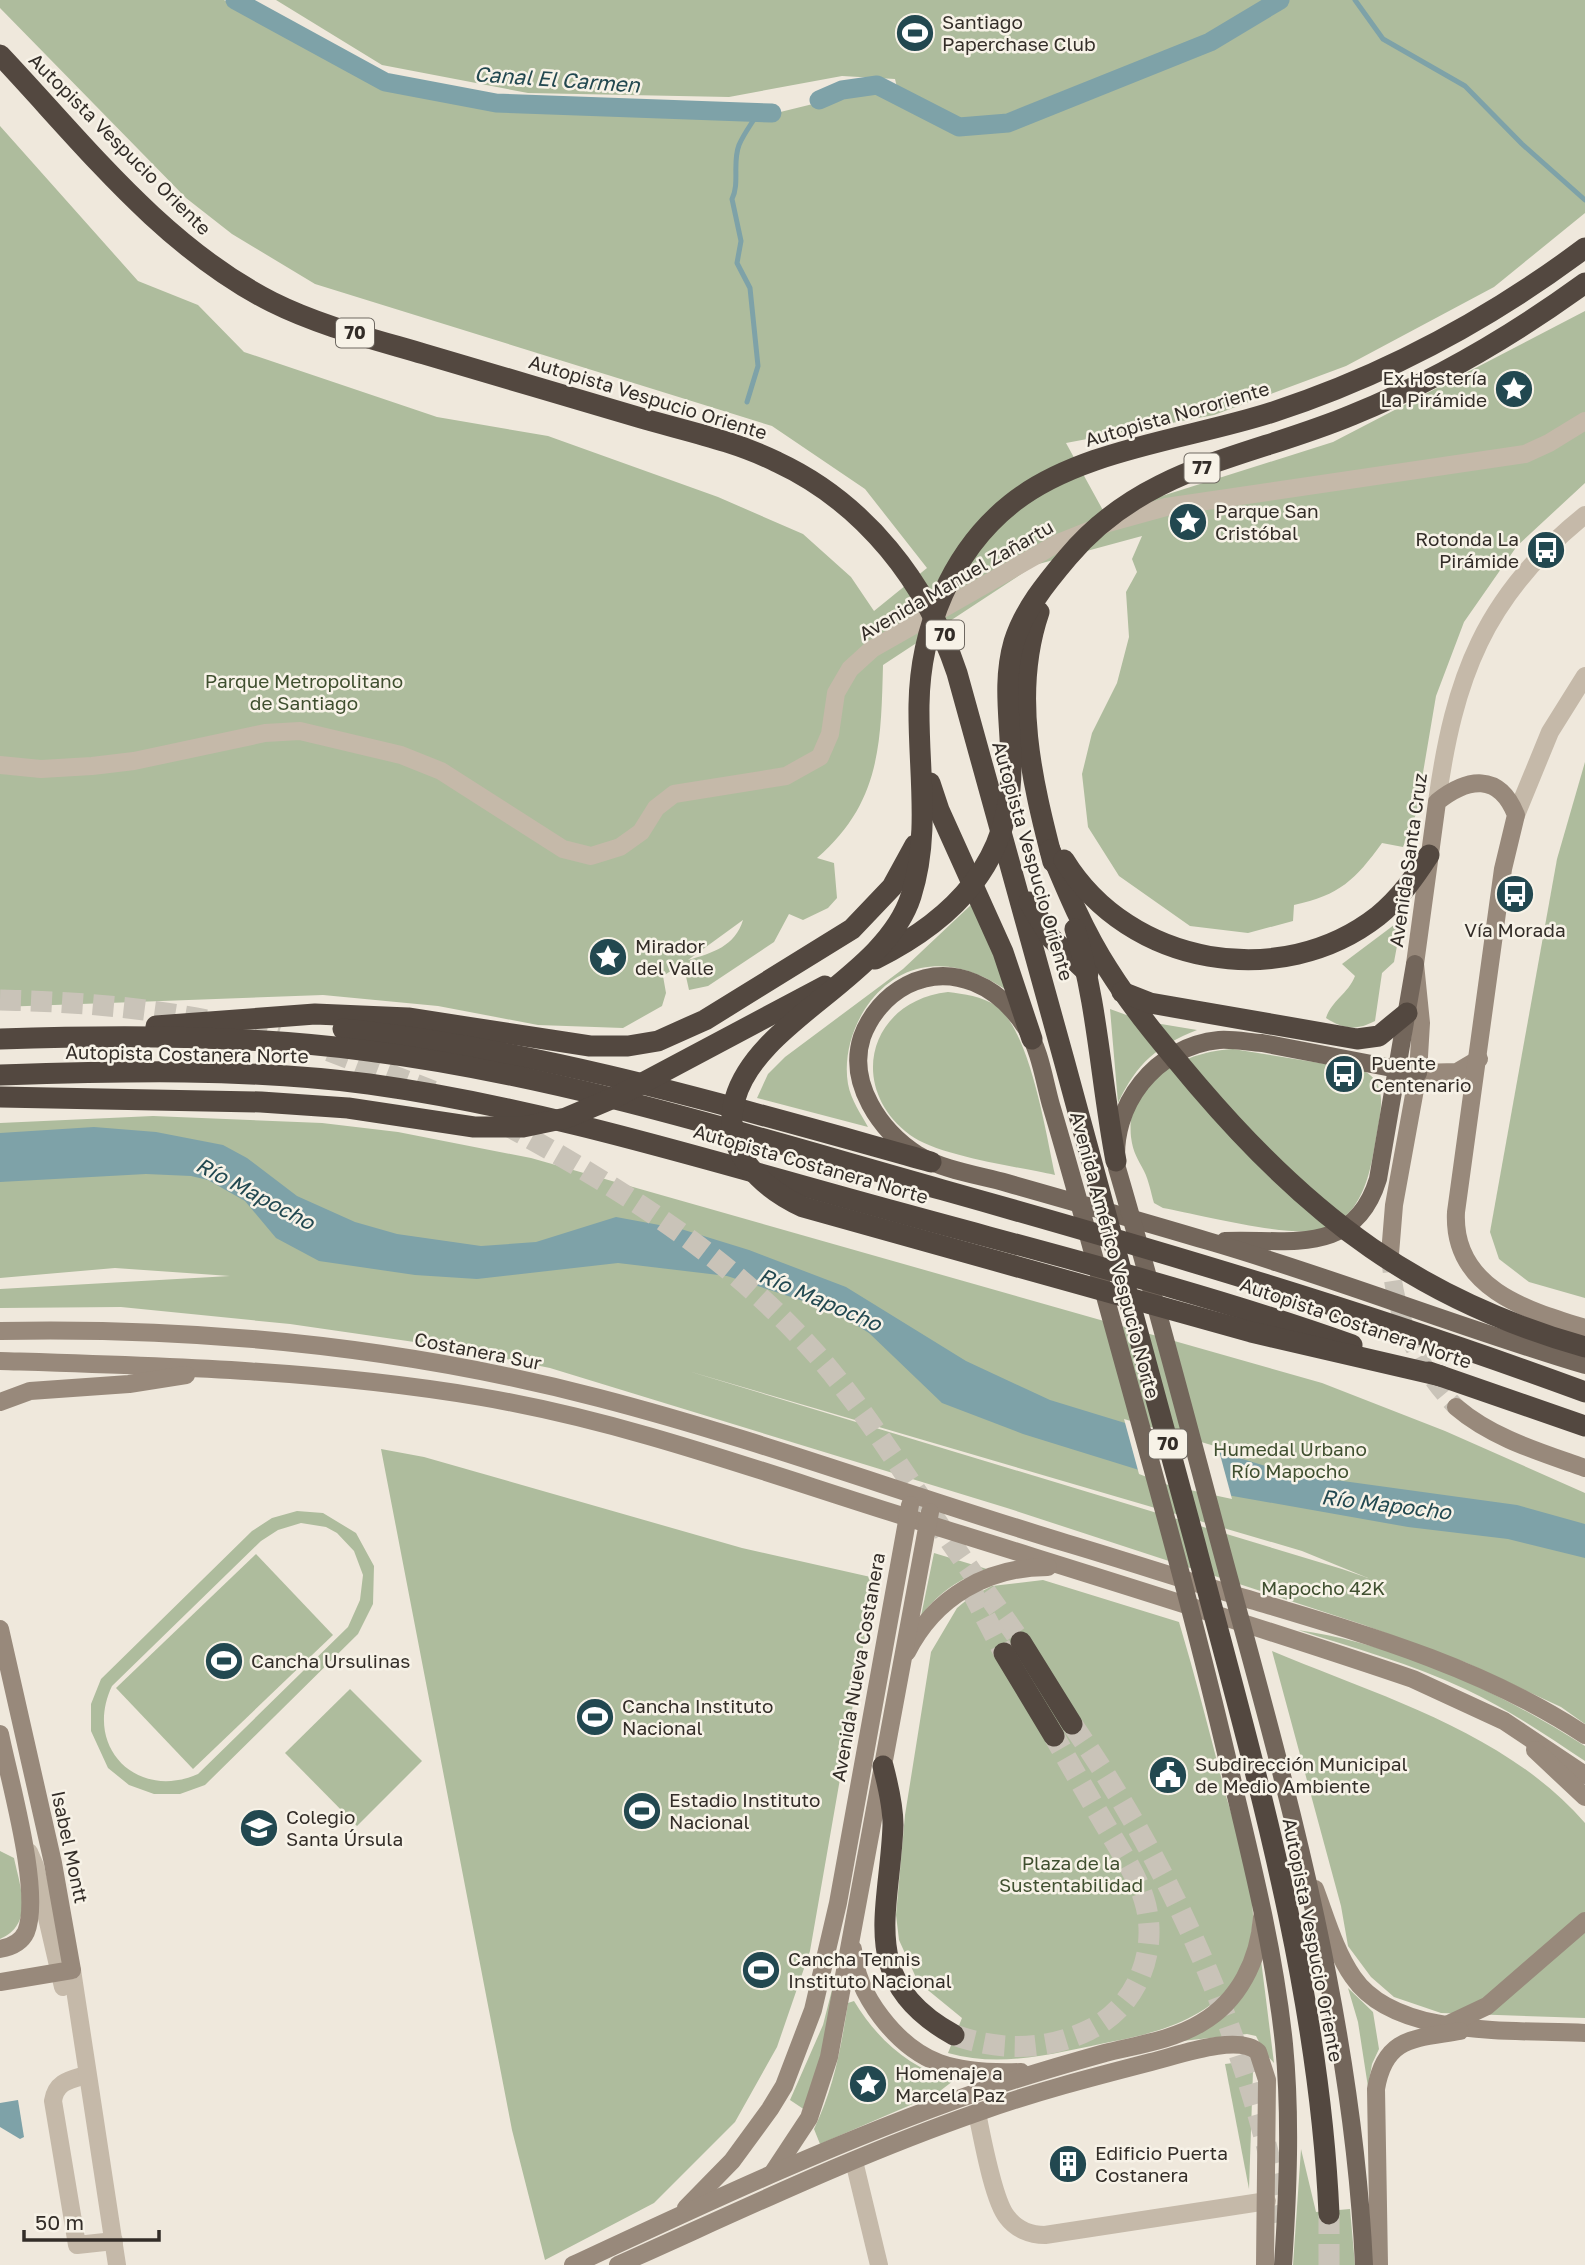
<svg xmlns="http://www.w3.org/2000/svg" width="1585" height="2265" font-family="'Golos Text',sans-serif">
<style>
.green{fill:#aebc9d;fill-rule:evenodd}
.water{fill:#7ea2a8}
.pier{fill:#efe8dc}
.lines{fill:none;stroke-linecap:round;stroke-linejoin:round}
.stream{stroke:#7ea2a8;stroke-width:5}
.canal{stroke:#7ea2a8;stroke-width:19}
.secondary-tunnel{stroke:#c9c3b8;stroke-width:18;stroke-dasharray:18 9;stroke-linecap:butt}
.motorway-tunnel{stroke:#c9c3b8;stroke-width:21;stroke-dasharray:21 10;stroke-linecap:butt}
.minor{stroke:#c5b9a9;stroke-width:18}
.tertiary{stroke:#c5b9a9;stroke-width:18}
.secondary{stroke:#98897b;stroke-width:18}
.primary{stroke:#73665b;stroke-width:18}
.motorway{stroke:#534840;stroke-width:21}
.labels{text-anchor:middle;stroke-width:5;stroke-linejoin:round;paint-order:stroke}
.shield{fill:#f7f2e7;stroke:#6e6861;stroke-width:2}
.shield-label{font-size:18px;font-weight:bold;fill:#332d28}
.poi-label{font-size:19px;fill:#332d28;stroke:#f7f2e7;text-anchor:start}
.street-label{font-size:19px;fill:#332d28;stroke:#f7f2e7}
.park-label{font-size:19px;fill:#3f4f2f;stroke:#f7f2e7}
.water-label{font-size:21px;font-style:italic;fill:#224850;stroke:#f7f2e7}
</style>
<rect width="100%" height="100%" fill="#efe8dc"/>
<g class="green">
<path d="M0 0H224L253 19 383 87 496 109 760 117 874 89 901 104 895 79 842 76 729 97 528 93 382 65 276 0H1585V213L1494 287 1346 366 1214 415 1066 443 1105 514 1333 442 1585 311V483L1517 546 1464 622 1436 696 1416 814 1403 847 1382 843C1355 880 1340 895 1294 905L1293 921 1248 933 1190 926 1119 876 1088 827 1082 774 1092 733 1117 683 1129 637 1126 592 1137 572 1132 559 1142 536 1035 565 883 665C881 742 881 803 817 858L834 863 837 898 828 908 803 920 789 914 774 942 708 986 689 990 683 963 663 976 666 993 662 1006 623 1028 538 1025 438 1006 323 995 0 1007V126L138 281 198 305 244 352 437 417 548 436 718 497 803 534 851 577 874 611 927 568 865 489 772 426 315 284 232 234 186 198 0 8ZM743 920C735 946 713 953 688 960Z"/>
<path d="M1585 762V1298L1529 1282 1499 1259 1490 1232 1557 859Z"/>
<path d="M973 903 1011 993C985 975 954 961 921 968 872 978 840 1037 848 1084 851 1100 861 1114 868 1127L757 1098 768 1074 785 1057 903 969Z"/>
<path d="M1402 919 1394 962 1382 973 1375 1021C1356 1031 1343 1029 1326 1018 1332 1000 1348 994 1355 976L1342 964Z"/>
<path d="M948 992C964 994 982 996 996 1006 1030 1030 1046 1134 1055 1175 1019 1167 938 1156 910 1135 846 1087 869 1001 948 992Z"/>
<path d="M1110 1009 1143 1021 1197 1030C1157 1046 1137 1063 1118 1103Z"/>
<path d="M1233 1049 1363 1070C1386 1083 1382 1104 1378 1127 1373 1154 1370 1185 1353 1208 1346 1216 1337 1224 1327 1228 1298 1241 1198 1214 1163 1208L1154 1203C1151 1193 1149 1181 1144 1171 1138 1159 1133 1153 1131 1137 1125 1081 1186 1051 1233 1049Z"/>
<path d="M153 1116 322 1123 398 1132 531 1158 1322 1383 1445 1431 1585 1493V1724L1561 1707 1467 1663 1364 1625 1007 1508 550 1368 442 1346 290 1324 121 1307 0 1308V1289L230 1276 115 1268 0 1278V1123ZM688 1371 1302 1551 1368 1578 1342 1569Z"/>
<path d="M381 1449 424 1457 742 1548 875 1578 810 1951 777 2047 735 2122 654 2203 545 2260 512 2130Z"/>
<path d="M297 1511 323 1513 356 1533 374 1566 373 1604 358 1634 205 1785 180 1794H154L129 1785 108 1768 91 1731V1704L101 1679 252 1531 272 1518ZM301 1523 326 1527 337 1533 354 1551 363 1575 360 1600 348 1627 198 1774C137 1801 83 1747 112 1686L261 1541 278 1530Z"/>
<path d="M934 1553 987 1569C959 1579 939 1592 921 1616Z"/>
<path d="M256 1554 333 1635 193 1769 116 1688Z"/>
<path d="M1043 1580 1179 1622C1196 1679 1211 1738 1226 1796 1237 1833 1252 1875 1253 1915 1253 1937 1245 1967 1231 1985 1205 2019 1156 2033 1115 2041 1059 2052 1004 2069 948 2053L962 2018 918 1982 899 1940 896 1915 905 1815 931 1652 957 1608 969 1598 992 1586Z"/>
<path d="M1298 1630C1401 1645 1498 1691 1585 1746V1761C1546 1735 1508 1709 1465 1689 1412 1664 1354 1648 1298 1630Z"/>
<path d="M1272 1651C1379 1696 1506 1732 1585 1823V2018L1441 2013 1394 1997 1371 1977 1348 1946 1341 1906Z"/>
<path d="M350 1689 422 1761 357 1826 285 1753Z"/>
<path d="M0 1851 14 1858C20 1887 35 1924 0 1939Z"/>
<path d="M1260 1952 1274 2063 1264 2052 1256 2036 1247 2034 1182 2041C1231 2014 1245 2008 1260 1952Z"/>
<path d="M836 1974 822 2059 805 2110 790 2100 823 2025Z"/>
<path d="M1348 1988 1373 2012 1379 2049 1372 2064 1368 2087 1358 2022Z"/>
<path d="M854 2001C878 2040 908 2067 953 2081L936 2094 820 2144 814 2129C834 2088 841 2047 848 2003Z"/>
<path d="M1241 2062 1247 2063 1253 2071 1249 2189 1225 2064Z"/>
<path d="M1301 2149 1316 2212 1350 2209 1355 2265H1293Z"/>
</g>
<g class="water">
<path d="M94 1127 156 1132 223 1145 247 1158 297 1196 355 1222 397 1234 481 1246 536 1242 616 1217 681 1229 749 1250 846 1287 966 1361 1050 1400 1292 1474 1517 1505 1585 1524V1558L1508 1539 1408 1527 1210 1492 1023 1434 942 1403 869 1333 834 1311 727 1276 618 1263 477 1279 415 1275 319 1261 276 1238 245 1201 208 1180 191 1176 146 1174 0 1182V1133Z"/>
<path d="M18 2100 24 2137 20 2139 0 2127V2103Z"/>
</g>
<path class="pier" d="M1124 1419 1218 1447 1232 1499 1171 1486 1139 1474Z"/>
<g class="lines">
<g class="stream">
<path d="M1355 0 1383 39 1465 86 1522 144 1585 200"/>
<path d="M747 402 758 366 750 288 737 263 741 241 732 199C740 183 732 163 739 145 744 133 753 122 759 111"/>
</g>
<g class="canal">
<path d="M235 0 385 82 496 103 772 113"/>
<path d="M819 100 842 90 877 85 959 127 1008 123 1210 42 1280 0"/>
</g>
<path class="secondary-tunnel" d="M1390 1254C1394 1313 1414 1363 1456 1407"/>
<g class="motorway-tunnel">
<path d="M0 1000C94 1002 188 1011 278 1037"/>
<path d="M329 1051 433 1091"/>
<path d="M504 1124C606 1180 712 1245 793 1329 848 1385 889 1451 933 1516 961 1558 992 1600 1021 1642"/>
<path d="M971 1590 1004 1653"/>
<path d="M1072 1724C1177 1876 1247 2040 1284 2221"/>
<path d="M954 2035C999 2051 1046 2051 1089 2030 1137 2007 1160 1950 1144 1899 1137 1876 1122 1854 1110 1833 1091 1801 1072 1768 1054 1736"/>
<path d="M1329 2265V2214"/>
</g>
<g class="minor">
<path d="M0 765 41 769 92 766 134 761 265 733 300 731 401 755 441 771 563 849 591 856 620 847 641 832 656 808 674 794 786 776 820 757 830 734 836 693 850 669 872 649 1058 543 1108 523 1166 507 1525 454 1549 443 1585 421"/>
<path d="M86 2075C69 2080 56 2082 53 2101L77 2245 114 2241"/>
<path d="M977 2113C982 2136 993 2200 1007 2217 1016 2229 1030 2235 1045 2235L1267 2201"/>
<path d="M854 2161 879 2265"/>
</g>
<g class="tertiary">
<path d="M1437 802C1454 678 1484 596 1585 515"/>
<path d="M1516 815 1550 732 1585 676"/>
<path d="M29 1852 35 1866 63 1987"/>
<path d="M72 1970 117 2265"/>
</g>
<g class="secondary">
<path d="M1418 1073 1457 1072 1479 1059"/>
<path d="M1390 1254 1394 1205 1418 1073 1421 1023 1415 964 1437 802C1467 778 1499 772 1516 815L1503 869 1456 1212C1452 1288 1526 1310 1585 1328"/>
<path d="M0 1331C201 1327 404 1347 599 1398 757 1439 910 1496 1066 1543 1127 1561 1187 1581 1248 1599 1365 1634 1482 1667 1585 1735"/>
<path d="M0 1361C161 1366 322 1370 481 1397 622 1421 754 1469 890 1512 1064 1567 1240 1620 1413 1679L1504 1721 1585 1775"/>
<path d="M0 1402 30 1391 129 1384 186 1375"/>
<path d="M1456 1407C1492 1438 1540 1452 1585 1468"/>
<path d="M0 1629 53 1863 72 1970 0 1982"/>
<path d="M907 1652C935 1597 987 1567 1048 1567"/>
<path d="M0 1734C9 1779 42 1892 26 1932 21 1943 11 1947 0 1949"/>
<path d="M1535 1750 1585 1797"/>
<path d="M1315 1889C1326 1918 1335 1951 1353 1977 1396 2040 1518 2029 1585 2033"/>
<path d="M853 1949C856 1995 897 2047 939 2063 964 2072 994 2073 1021 2072"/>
<path d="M1449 2024 1487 2006 1585 1921"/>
<path d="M774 2171 809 2118 829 2057 930 1512"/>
<path d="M686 2208 732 2161 770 2109 784 2086 813 2010 838 1903 910 1505"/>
<path d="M573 2265C706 2203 840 2140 978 2092 1020 2077 1062 2065 1105 2053 1137 2045 1173 2040 1201 2023 1239 2001 1259 1960 1262 1917"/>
<path d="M618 2265C737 2212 855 2155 979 2112 1035 2092 1093 2077 1151 2062 1176 2056 1238 2033 1258 2052L1267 2080 1265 2265"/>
<path d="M1379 2265 1376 2089C1385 2036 1415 2039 1460 2031"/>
</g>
<g class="primary">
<path d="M1225 1241C1287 1238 1354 1258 1378 1179L1415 964"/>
<path d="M1283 2265C1288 2191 1291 2117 1284 2044 1275 1958 1255 1875 1235 1792 1197 1625 1150 1460 1105 1296 1087 1232 1070 1168 1051 1105 1044 1080 1040 1050 1026 1028 1000 987 953 962 907 985 886 996 870 1015 862 1037 847 1083 880 1131 918 1155 943 1170 978 1175 1007 1183 1074 1202 1141 1221 1208 1241 1335 1278 1458 1327 1585 1365"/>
<path d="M1364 2265C1353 2030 1291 1803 1229 1578 1192 1441 1157 1304 1117 1168 1109 1106 1156 1046 1219 1040 1233 1039 1248 1042 1262 1043L1418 1073"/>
</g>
<g class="motorway">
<path d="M0 55C83 143 163 247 272 302 320 326 373 339 424 354 496 375 569 397 641 418 686 431 735 441 777 462 865 503 927 583 957 673 1037 963 1118 1252 1195 1543 1253 1764 1319 1985 1329 2214"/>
<path d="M1039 612C1011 694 1032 781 1053 862"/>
<path d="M930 783 939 810 1003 952 1032 1039"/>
<path d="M1050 850C1067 891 1084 932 1108 969 1135 1012 1167 1049 1199 1087 1310 1217 1419 1300 1585 1347"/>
<path d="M1064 860C1129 966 1281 992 1378 916 1400 898 1414 878 1429 855"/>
<path d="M1029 902 1051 938 1088 973"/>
<path d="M1075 929C1098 1005 1101 1084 1116 1161"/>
<path d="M875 959C955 919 1012 861 1011 765 1011 723 1002 684 1014 642 1024 610 1046 583 1068 557 1144 466 1249 458 1352 415 1435 381 1512 336 1585 283"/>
<path d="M1122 992 1150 1003 1357 1039 1379 1036 1407 1013"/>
<path d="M156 1026 315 1014 408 1018 590 1046H628L658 1041 705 1020 852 929 892 887 915 845"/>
<path d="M343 1029C540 1049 740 1109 931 1162"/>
<path d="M0 1039C123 1035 247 1035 369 1051 564 1076 754 1137 943 1190 1160 1251 1374 1314 1585 1392"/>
<path d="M0 1075C123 1071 247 1068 369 1084 549 1109 723 1165 897 1212 1050 1254 1203 1292 1352 1345"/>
<path d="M0 1097 261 1102 348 1108 474 1127H523L566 1118 618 1096 825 986"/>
<path d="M1429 1372 1585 1426"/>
<path d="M1441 1376 1251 1332 803 1207C762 1188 720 1150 735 1099 757 1020 885 978 911 896 931 833 918 770 919 705 920 630 951 552 1011 504 1079 449 1191 439 1273 412 1386 375 1490 319 1585 248"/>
<path d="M1021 1642 1072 1724"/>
<path d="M1004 1653 1054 1736"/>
<path d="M883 1766C888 1785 893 1805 893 1825 890 1912 856 1981 954 2035"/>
</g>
</g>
<defs>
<g id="stadium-disc" transform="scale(2.0125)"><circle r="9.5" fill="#224850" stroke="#f7f2e7"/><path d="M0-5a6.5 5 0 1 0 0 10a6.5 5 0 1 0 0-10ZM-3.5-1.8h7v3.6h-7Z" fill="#fff"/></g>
<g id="sight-disc" transform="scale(2.0125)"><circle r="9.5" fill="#224850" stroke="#f7f2e7"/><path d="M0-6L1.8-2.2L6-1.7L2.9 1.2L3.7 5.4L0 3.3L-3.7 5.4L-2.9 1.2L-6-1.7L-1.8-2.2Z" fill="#fff"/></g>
<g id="bus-disc" transform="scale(2.0125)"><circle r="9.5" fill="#224850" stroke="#f7f2e7"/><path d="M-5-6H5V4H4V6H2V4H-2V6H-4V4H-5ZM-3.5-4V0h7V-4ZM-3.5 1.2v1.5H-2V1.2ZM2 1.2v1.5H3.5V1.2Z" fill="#fff"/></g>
<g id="civic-disc" transform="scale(2.0125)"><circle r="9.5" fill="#224850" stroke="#f7f2e7"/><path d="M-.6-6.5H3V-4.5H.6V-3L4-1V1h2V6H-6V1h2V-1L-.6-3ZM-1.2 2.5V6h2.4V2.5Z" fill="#fff"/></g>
<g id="school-disc" transform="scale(2.0125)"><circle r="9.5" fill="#224850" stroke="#f7f2e7"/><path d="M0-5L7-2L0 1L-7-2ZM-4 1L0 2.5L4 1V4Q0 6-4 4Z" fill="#fff"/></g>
<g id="building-disc" transform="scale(2.0125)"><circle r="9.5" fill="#224850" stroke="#f7f2e7"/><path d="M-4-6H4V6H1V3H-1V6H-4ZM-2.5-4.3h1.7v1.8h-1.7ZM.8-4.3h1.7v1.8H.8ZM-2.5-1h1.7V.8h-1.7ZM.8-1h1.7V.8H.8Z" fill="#fff"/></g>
</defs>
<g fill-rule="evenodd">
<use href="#stadium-disc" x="915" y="33"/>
<use href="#sight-disc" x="1514" y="389"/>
<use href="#sight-disc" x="1188" y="522"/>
<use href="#bus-disc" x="1546" y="550"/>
<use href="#bus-disc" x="1515" y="894"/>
<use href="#sight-disc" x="608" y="957"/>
<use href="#bus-disc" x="1344" y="1074"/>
<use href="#stadium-disc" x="224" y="1661"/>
<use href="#stadium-disc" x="595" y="1717"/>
<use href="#civic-disc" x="1168" y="1775"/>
<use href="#stadium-disc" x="642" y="1811"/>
<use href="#school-disc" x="259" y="1828"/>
<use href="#stadium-disc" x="761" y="1970"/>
<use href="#sight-disc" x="868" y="2084"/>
<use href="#building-disc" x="1068" y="2164"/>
</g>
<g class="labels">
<g class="shield">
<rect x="336" y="318.5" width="38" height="29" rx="5"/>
<rect x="1184.5" y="453.5" width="35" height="29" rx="5"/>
<rect x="926" y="620.5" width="38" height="29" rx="5"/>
<rect x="1149" y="1429.5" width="38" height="29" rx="5"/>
</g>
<g class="shield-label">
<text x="355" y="339">70</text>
<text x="1202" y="474">77</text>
<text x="945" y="641">70</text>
<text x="1168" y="1450">70</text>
</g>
<g class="poi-label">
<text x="942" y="29">Santiago<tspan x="942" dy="22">Paperchase Club</tspan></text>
<text x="1487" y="385" text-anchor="end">Ex Hostería<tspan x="1487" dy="22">La Pirámide</tspan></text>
<text x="1215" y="518">Parque San<tspan x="1215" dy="22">Cristóbal</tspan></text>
<text x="1519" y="546" text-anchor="end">Rotonda La<tspan x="1519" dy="22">Pirámide</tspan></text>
<text x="1515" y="937" text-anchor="middle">Vía Morada</text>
<text x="635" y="953">Mirador<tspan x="635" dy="22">del Valle</tspan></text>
<text x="1371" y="1070">Puente<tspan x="1371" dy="22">Centenario</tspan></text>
<text x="251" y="1668">Cancha Ursulinas</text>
<text x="622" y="1713">Cancha Instituto<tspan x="622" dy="22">Nacional</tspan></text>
<text x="1195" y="1771">Subdirección Municipal<tspan x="1195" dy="22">de Medio Ambiente</tspan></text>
<text x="669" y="1807">Estadio Instituto<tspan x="669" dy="22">Nacional</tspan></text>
<text x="286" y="1824">Colegio<tspan x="286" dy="22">Santa Úrsula</tspan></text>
<text x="788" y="1966">Cancha Tennis<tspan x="788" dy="22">Instituto Nacional</tspan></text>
<text x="895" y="2080">Homenaje a<tspan x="895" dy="22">Marcela Paz</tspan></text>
<text x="1095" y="2160">Edificio Puerta<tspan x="1095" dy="22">Costanera</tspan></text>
</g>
<g class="street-label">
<text transform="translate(120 144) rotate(45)" y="7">Autopista Vespucio Oriente</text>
<text transform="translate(648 397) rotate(17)" y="7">Autopista Vespucio Oriente</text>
<text transform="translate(1177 414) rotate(-16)" y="7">Autopista Nororiente</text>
<text transform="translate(956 580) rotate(-30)" y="7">Avenida Manuel Zañartu</text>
<text transform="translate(1408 860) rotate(-82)" y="7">Avenida Santa Cruz</text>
<text transform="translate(1033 861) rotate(74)" y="7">Autopista Vespucio Oriente</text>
<text transform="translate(187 1054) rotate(1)" y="7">Autopista Costanera Norte</text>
<text transform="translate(811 1164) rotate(16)" y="7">Autopista Costanera Norte</text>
<text transform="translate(1115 1255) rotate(75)" y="7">Avenida Américo Vespucio Norte</text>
<text transform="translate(1356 1323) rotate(19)" y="7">Autopista Costanera Norte</text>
<text transform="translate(478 1351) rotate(11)" y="7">Costanera Sur</text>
<text transform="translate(858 1667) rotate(-80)" y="7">Avenida Nueva Costanera</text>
<text transform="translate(70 1847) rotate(78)" y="7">Isabel Montt</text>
<text transform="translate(1313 1940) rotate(79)" y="7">Autopista Vespucio Oriente</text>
</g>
<g class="park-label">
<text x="304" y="688">Parque Metropolitano<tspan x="304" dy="22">de Santiago</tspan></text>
<text x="1290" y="1456">Humedal Urbano<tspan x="1290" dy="22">Río Mapocho</tspan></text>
<text x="1323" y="1595">Mapocho 42K</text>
<text x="1071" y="1870">Plaza de la<tspan x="1071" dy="22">Sustentabilidad</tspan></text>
</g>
<g class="water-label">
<text transform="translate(557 80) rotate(4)" y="7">Canal El Carmen</text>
<text transform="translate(255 1194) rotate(28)" y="7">Río Mapocho</text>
<text transform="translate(820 1300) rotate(23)" y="7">Río Mapocho</text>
<text transform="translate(1386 1505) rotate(7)" y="7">Río Mapocho</text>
</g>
</g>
<path d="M24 2230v10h135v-10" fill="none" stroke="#332d28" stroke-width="3.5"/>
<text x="35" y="2230" font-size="21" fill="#332d28" stroke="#f7f2e7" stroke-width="5" paint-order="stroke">50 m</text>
</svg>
